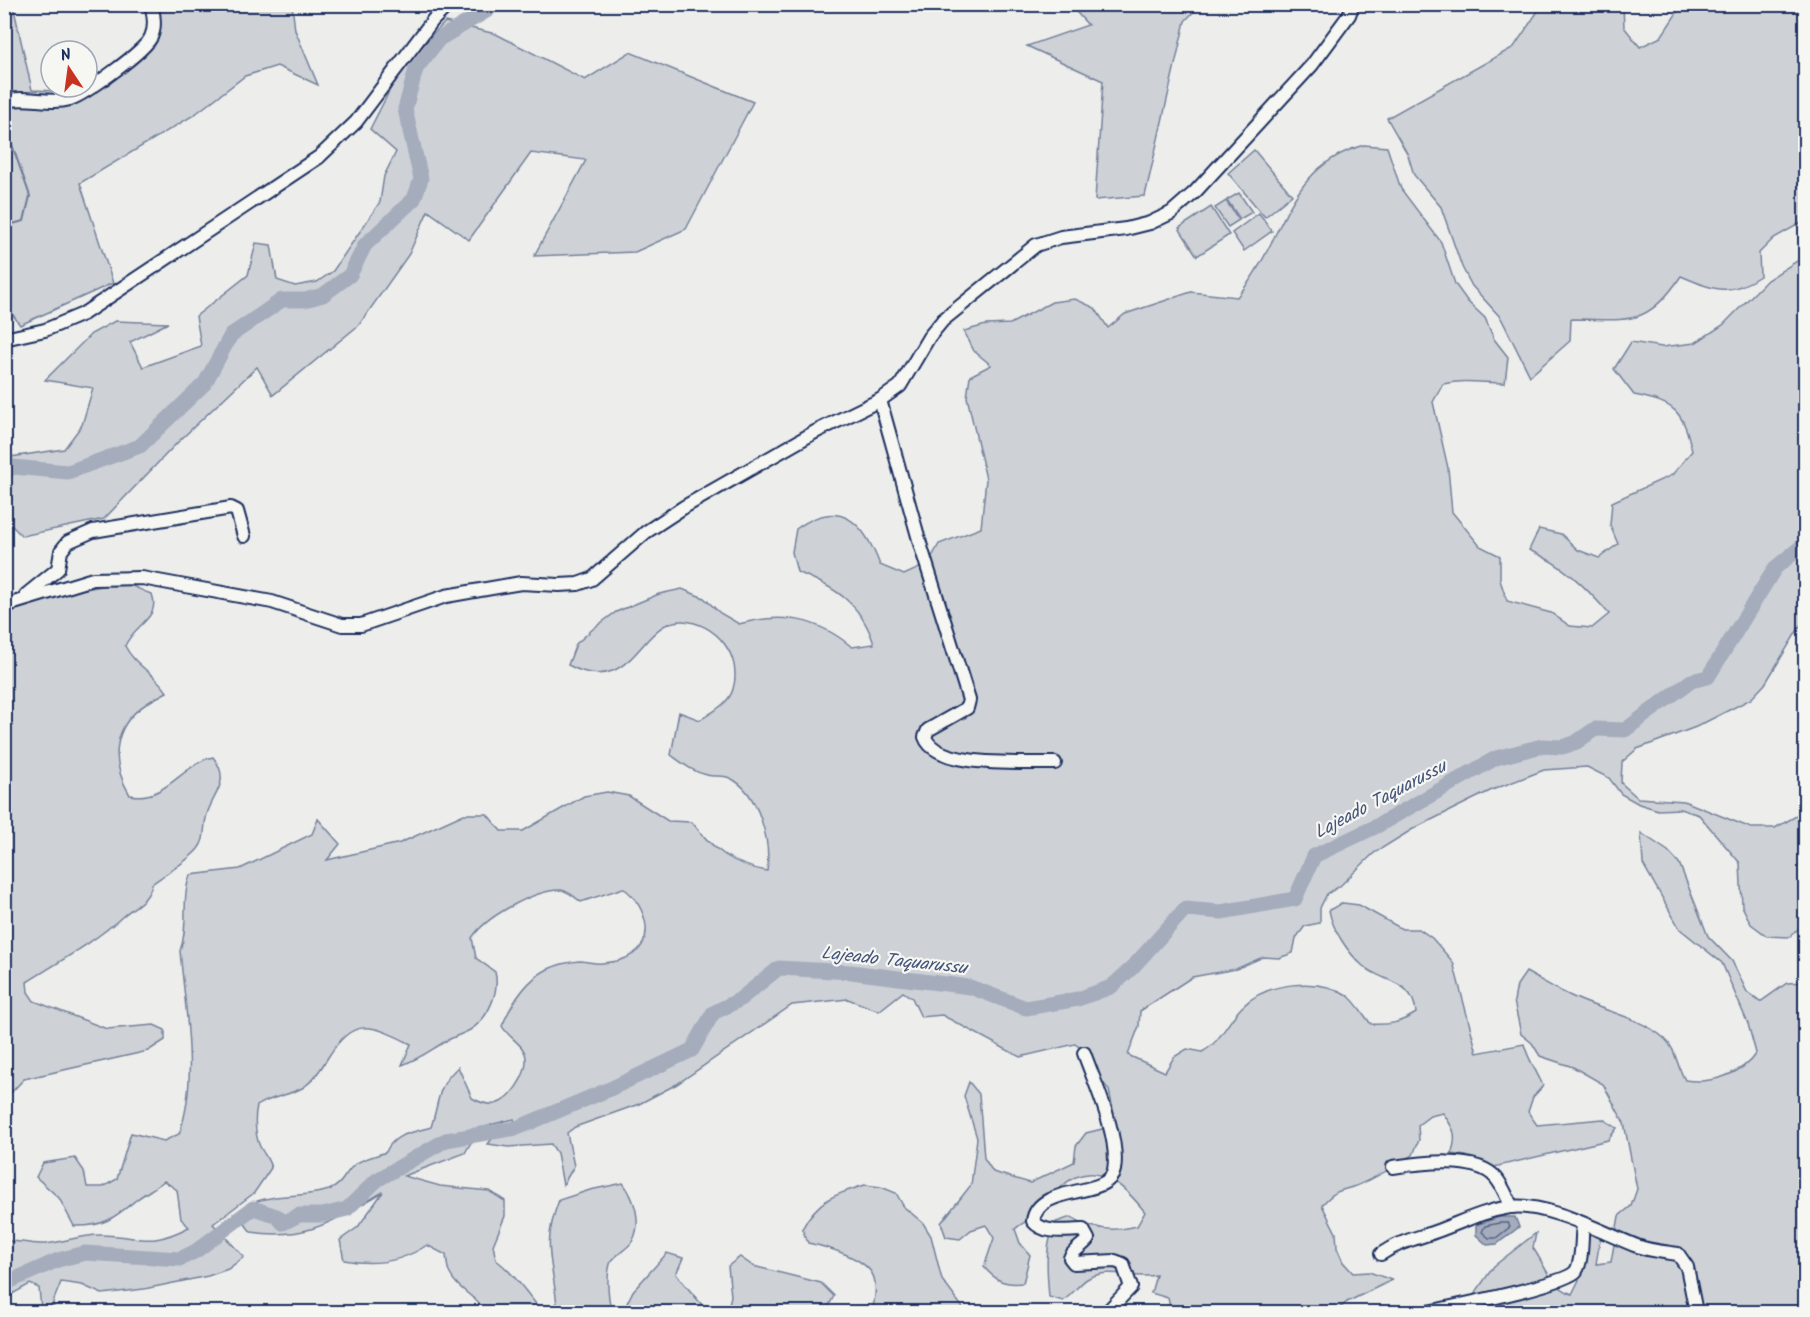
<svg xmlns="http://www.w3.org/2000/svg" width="1810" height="1317" font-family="Kalam,sans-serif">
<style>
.green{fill:#ced2d7;stroke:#74809a;stroke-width:1.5}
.water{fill:#a5acbc;stroke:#6e7a96;stroke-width:1.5}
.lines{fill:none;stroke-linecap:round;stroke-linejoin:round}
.shore{stroke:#526184;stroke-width:1.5}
.stream{stroke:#6e7a96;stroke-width:2}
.river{stroke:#a5acbc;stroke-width:15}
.minor-casing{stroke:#1b2f5e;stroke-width:16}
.minor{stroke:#f6f6f2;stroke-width:12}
.labels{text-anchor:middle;stroke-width:4.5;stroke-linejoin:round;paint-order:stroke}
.water-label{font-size:18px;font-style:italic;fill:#44547a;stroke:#f6f6f2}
</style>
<rect width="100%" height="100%" fill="#edeeec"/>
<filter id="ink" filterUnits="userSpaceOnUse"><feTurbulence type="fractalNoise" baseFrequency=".0167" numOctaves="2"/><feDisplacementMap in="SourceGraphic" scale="12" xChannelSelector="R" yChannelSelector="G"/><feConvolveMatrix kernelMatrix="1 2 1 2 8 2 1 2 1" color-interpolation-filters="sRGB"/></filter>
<g filter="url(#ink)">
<g class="green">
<path d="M147 4 292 5 295 30 318 85 277 66 245 76 194 115 80 183 113 283 20 325 4 302V5H13L32 90 89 92 155 45 153 17Z"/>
<path d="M1070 5H1200L1185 21 1145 196 1095 200 1103 81 1027 46 1088 25Z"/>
<path d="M1542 5H1623L1624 27 1640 47 1661 37 1682 5H1805L1806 220 1774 238 1759 253 1760 276C1729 297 1714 290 1681 276 1646 329 1627 319 1571 319L1570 341 1530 376 1501 318 1472 286 1462 267 1441 207 1414 175 1408 155 1387 118 1514 47Z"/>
<path d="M445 22 496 34 585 80 630 52 753 102 686 229 635 252 534 256 586 160 531 153 469 240 428 211 409 254 359 325 273 395 257 367 177 443 104 519 22 536 5 519 4 458 64 449 82 425 93 388 45 380 91 334 115 321 168 323 130 342 143 367 201 346 196 316 248 275 256 243 271 245 277 280 295 286 317 282 333 271 380 202 384 176 396 152 370 129 400 70Z"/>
<path d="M1364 145 1387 147 1401 189 1441 242 1455 284 1468 302 1485 318 1494 339 1508 357 1505 383C1482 383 1466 379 1443 384L1433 402 1448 468 1452 512 1480 546 1500 556V580L1507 601 1551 613 1570 626 1592 628 1609 614C1585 586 1564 565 1529 550L1539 529 1561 534 1578 550 1599 558 1618 544 1610 525 1612 502 1672 475 1692 451C1683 410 1675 403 1634 395L1614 369 1631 342 1662 347 1695 343 1723 325 1767 280 1805 256V618L1765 684 1751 699 1696 727 1637 749 1622 762 1621 783 1638 798 1684 801 1751 828H1775L1805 811V923L1789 937 1767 936 1751 924 1742 906 1740 863 1699 815 1680 809 1658 810 1639 804 1621 794 1609 778 1587 767 1544 770 1492 790 1413 829 1374 853 1340 886 1327 894 1320 908V923L1305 926 1296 938 1293 953 1279 958 1263 957 1236 969 1192 977 1140 1011 1139 1026 1128 1055 1165 1072 1174 1057 1187 1049 1202 1052C1221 1042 1227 1022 1242 1007 1266 982 1318 977 1347 995 1356 1001 1364 1016 1371 1024 1390 1025 1400 1023 1416 1013 1413 979 1385 984 1363 966 1348 953 1332 929 1329 910L1343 903 1359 905 1402 929H1419L1432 938 1453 962 1477 1053 1524 1044C1528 1060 1537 1071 1543 1086L1533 1097 1528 1112 1537 1125 1603 1119 1617 1128 1608 1140 1494 1167 1466 1156 1451 1154C1458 1135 1454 1129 1443 1113L1430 1116 1418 1125 1419 1140 1413 1155C1398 1165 1380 1175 1363 1183 1344 1193 1340 1184 1322 1205L1336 1233 1337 1248 1343 1262 1353 1273 1369 1272 1392 1280 1347 1302 1335 1312H1171L1168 1298 1151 1293 1156 1275C1133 1280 1110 1266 1087 1279 1079 1284 1072 1295 1063 1301L1049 1297C1047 1272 1044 1245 1056 1222L1071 1217C1092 1230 1114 1232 1137 1226L1145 1212C1123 1184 1093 1156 1060 1188 1053 1195 1048 1203 1042 1210 1034 1218 1023 1222 1015 1229L1020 1243 1030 1255 1023 1283C1004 1285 996 1281 984 1267L994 1238 986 1225 971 1230 960 1239 946 1237 941 1223 971 1185 977 1138 964 1096 969 1082 979 1094 984 1158 993 1172 1030 1183 1074 1162 1076 1146 1086 1133 1102 1129 1115 1119 1109 1090 1091 1067 1087 1053 1075 1044 1020 1057 942 1015 921 1017 912 998 903 992 879 1011 848 999 792 1005 677 1084 639 1104 575 1127 567 1133 574 1166 563 1185 557 1153 551 1144 508 1147 488 1144 495 1135 517 1128 514 1119C484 1126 479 1126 465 1153L404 1176 440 1186 489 1191 505 1201V1216L493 1245 496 1260C514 1273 527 1294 542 1311L557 1306C553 1261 541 1247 559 1200L590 1190 623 1183C635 1199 642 1222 633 1240 628 1250 613 1255 610 1264 606 1279 608 1295 611 1310L626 1305 633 1291 667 1253 683 1258 676 1274 708 1312H485C477 1296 458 1291 450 1274 447 1269 447 1261 446 1255L427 1245C402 1262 374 1266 344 1260L340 1240 358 1227 383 1192C335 1220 308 1241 251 1232L245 1224 251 1203C276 1193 304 1198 329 1190 343 1185 345 1172 355 1164 364 1158 376 1156 386 1152 394 1133 412 1133 431 1127 440 1100 436 1087 458 1067L472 1098C479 1102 487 1105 495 1104 510 1101 527 1075 526 1059 526 1045 508 1038 502 1026 511 1005 526 980 548 969 557 965 569 962 579 961 587 961 595 964 602 963 625 962 648 952 646 926 644 911 635 896 623 888L581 902C575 897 568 891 561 890 536 889 485 917 472 938L476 958 495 972C500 992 488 1019 470 1030 463 1034 455 1036 448 1040 430 1050 424 1057 402 1065L411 1044C371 1024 353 1016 327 1059 321 1069 313 1081 304 1087 289 1096 271 1096 257 1106 254 1118 255 1140 262 1150 266 1157 269 1160 271 1168L254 1193 213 1224 244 1257 228 1269 208 1276 144 1289 102 1294 82 1285 61 1282 53 1302 54 1312H38L41 1309 39 1288 30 1284 5 1298 4 1241C18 1240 36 1245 46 1244 64 1242 81 1235 100 1235 142 1235 146 1249 189 1227L181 1219 177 1190 164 1181C155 1188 145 1193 136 1200 114 1218 104 1227 74 1226L59 1198 36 1177 43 1163 75 1158 84 1171 87 1187H103L117 1179 131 1133 164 1141 179 1134C199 1080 185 1007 180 951 189 926 181 900 190 875L240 869 312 834 318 819 340 844 327 860 400 843 464 814H487L501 831H523L584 796 607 792 629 796 668 821 692 822C713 850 733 865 767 871 771 842 759 792 730 778 723 775 714 777 707 775 693 772 682 763 671 755L679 712 700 720C712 712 729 704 733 689 743 655 715 623 683 621 639 619 634 700 568 665L576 644 594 628 616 612 659 594 682 589 704 598 720 613 739 624C783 612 817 618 852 647L874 644C861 603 835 587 797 572L792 552 796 529C840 497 864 522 880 565L904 575 928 564 939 544 981 528 986 479 967 397 970 376 991 365 974 351 964 331 986 325 1010 324 1052 302 1075 299 1095 308 1108 328 1125 314 1191 292 1237 297C1286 241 1284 167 1364 145Z"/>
<path d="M1254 150 1292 195 1265 217 1228 173Z"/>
<path d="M1239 193 1252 212 1240 219 1227 200Z"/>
<path d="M1226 201 1239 220 1228 227 1215 208Z"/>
<path d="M1211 207 1229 235 1197 256 1179 228Z"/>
<path d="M1259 213 1272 231 1244 251 1232 233Z"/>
<path d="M120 583C133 584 140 591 152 594 161 619 134 624 125 646 135 666 155 673 167 692 160 696 153 699 146 704 112 726 110 762 130 795 166 802 182 764 213 757 233 783 211 794 206 818 203 830 206 839 198 849 186 863 166 873 152 884 148 902 135 905 122 917 93 943 60 961 27 982L28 992 34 1001 107 1029 154 1025 165 1030V1040L148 1051 24 1079 8 1096 5 1109V616L28 602 62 593Z"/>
<path d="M1641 833 1668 851 1679 863 1708 936 1732 961 1747 992 1760 1002 1787 983 1804 982 1801 996 1806 1025 1805 1296 1795 1312H1462L1494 1266 1536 1233 1533 1248C1547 1268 1548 1284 1572 1294L1579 1280 1574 1266 1592 1222 1601 1234 1596 1264 1611 1262 1619 1216 1631 1206 1637 1189 1624 1123 1603 1084 1573 1067 1540 1056 1532 1043 1521 1034 1514 1001 1517 985 1526 972C1541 980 1555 989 1571 996 1601 1011 1639 1016 1665 1039 1676 1049 1677 1067 1685 1080 1710 1084 1742 1075 1756 1053L1748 1024 1722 963 1680 929 1643 864Z"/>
<path d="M865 1185 881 1187 896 1193 904 1207 923 1223 931 1236 942 1280 963 1308V1312H862L873 1307C875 1298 877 1288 874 1278 868 1258 827 1247 808 1243L802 1229C817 1200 835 1194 865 1185Z"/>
<path d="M740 1257 753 1266 821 1283 834 1296 827 1309 821 1312H727L731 1296 728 1266Z"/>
</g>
<path class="water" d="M1499 1217H1515L1519 1227 1497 1244 1487 1245 1476 1235V1225Z"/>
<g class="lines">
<path class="shore" d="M1499 1223H1508L1510 1227 1496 1238H1489L1482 1232 1485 1226Z"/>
<path class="stream" d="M4 122 30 196 24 221 4 226"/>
<g class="river">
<path d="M4 473 13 467 68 472 140 446 205 383 231 335 282 300H305L323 295 350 275 365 245 414 199 421 179 405 109 416 69 439 39 488 10V4"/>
<path d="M4 1284 58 1260 85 1253 180 1259 196 1251 253 1208 277 1216 283 1223 299 1215H323L347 1209 377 1180 446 1140 517 1128 610 1089 692 1050 713 1013 739 1000 779 968 851 972 970 987 1026 1008 1078 999 1111 987 1132 968 1185 909 1221 912 1295 899 1314 856 1377 826 1496 758 1542 746 1562 747 1575 743 1595 729 1625 730 1691 681 1708 677 1775 568 1806 543"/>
</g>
<g class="minor-casing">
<g id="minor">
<path d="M4 101C26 95 49 105 70 99 85 94 145 51 151 37 156 27 154 15 151 4"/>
<path d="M4 339 45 330 83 314 319 157 356 122 433 20 449 4"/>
<path d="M880 400 921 547 969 700 967 708 928 730 925 737C936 769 1025 762 1055 763"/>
<path d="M26 595 58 569 61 551 68 542 93 531 231 508 237 511 244 536"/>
<path d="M4 606 93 579 142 578 272 602 342 625H361L446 596 521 583 559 585 578 584 592 579 646 532 684 507 815 432 880 400 900 386 929 337 943 320 1036 245 1061 237 1126 229 1150 223 1171 213 1195 192 1312 65 1349 15 1353 4"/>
<path d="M1084 1053C1095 1084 1120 1137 1114 1170 1109 1199 1038 1183 1033 1221 1044 1235 1067 1230 1083 1230L1088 1239C1083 1246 1073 1250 1070 1258L1074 1263 1115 1261 1123 1264 1131 1287 1107 1312"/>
<path d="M1393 1167C1420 1163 1477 1155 1496 1178 1503 1186 1507 1198 1512 1207"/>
<path d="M1381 1254C1400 1241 1419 1238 1440 1230 1464 1221 1484 1211 1510 1207 1546 1202 1603 1233 1637 1246 1650 1251 1665 1252 1678 1254L1687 1267 1696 1312"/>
<path d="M1428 1312C1450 1307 1567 1284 1576 1271 1583 1260 1581 1238 1583 1225"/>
</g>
</g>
<use href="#minor" class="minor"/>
</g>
</g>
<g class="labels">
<g class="water-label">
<text transform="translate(1380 799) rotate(-28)" y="6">Lajeado Taquarussu</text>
<text transform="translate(894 960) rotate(6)" y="6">Lajeado Taquarussu</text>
</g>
</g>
<rect width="1810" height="1317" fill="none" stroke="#f6f6f2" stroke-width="24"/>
<rect x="12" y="12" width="1786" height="1293" fill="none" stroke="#1b2f5e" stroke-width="2" filter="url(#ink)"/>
<g transform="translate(69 69) rotate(347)"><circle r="28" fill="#f6f6f2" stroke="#9ea6b7" stroke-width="1.5"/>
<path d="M0-4.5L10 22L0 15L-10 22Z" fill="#c8321e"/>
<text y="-9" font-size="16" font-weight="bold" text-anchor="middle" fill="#1b2f5e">N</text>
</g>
</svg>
